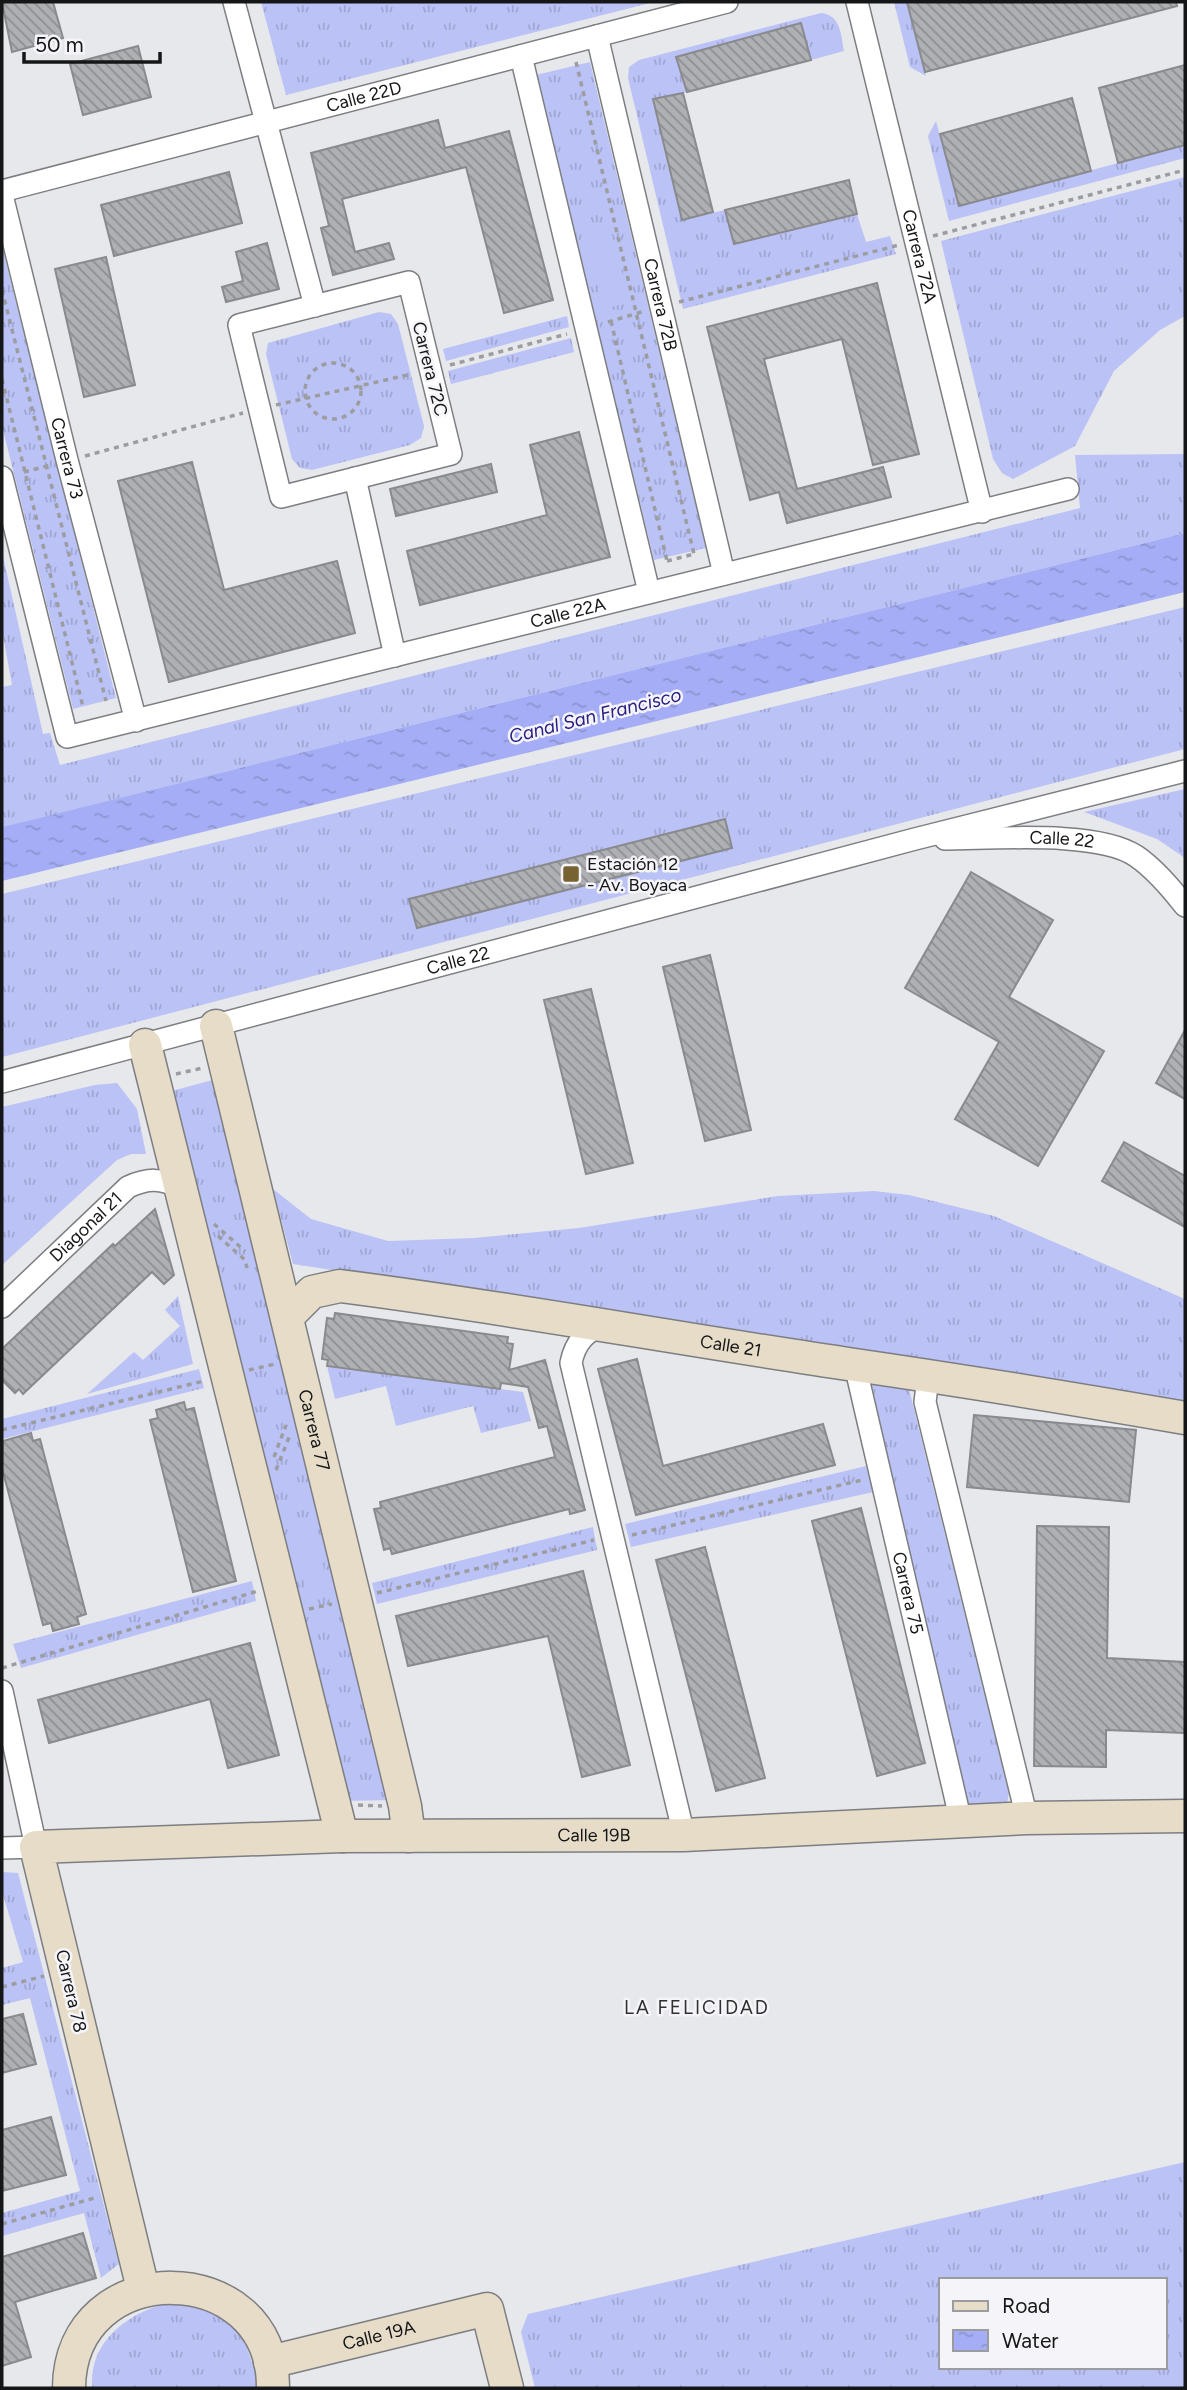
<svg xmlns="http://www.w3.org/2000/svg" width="1187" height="2390" font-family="Figtree,sans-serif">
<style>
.grass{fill:url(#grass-tufts);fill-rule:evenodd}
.park{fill:#bbc2f6}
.water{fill:url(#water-ripples)}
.building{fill:url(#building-back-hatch);stroke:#898a8d;stroke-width:2}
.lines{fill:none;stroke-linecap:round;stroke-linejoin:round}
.street-casing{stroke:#7d7e81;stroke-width:24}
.secondary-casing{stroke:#7d7e81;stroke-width:35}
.path{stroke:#9c9da0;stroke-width:3.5;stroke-dasharray:5 5;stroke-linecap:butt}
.street{stroke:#fff;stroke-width:21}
.secondary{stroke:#e6dcc8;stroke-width:32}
.poi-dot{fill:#776231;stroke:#f5f5f9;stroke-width:2.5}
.labels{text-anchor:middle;stroke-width:5;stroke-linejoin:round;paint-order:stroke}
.street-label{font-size:18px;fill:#151617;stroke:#f5f5f9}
.poi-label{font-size:18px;fill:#151617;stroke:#f5f5f9;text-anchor:start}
.water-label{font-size:19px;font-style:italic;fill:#2a2084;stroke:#f5f5f9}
.neighbourhood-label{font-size:19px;letter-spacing:2px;fill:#2f3032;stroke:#f5f5f9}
</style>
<defs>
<pattern id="grass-tufts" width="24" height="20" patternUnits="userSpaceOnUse" patternTransform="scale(1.75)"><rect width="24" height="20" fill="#bbc2f6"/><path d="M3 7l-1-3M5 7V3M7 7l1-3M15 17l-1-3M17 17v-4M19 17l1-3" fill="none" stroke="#a0a6d2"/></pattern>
<pattern id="water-ripples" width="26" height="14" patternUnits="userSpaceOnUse" patternTransform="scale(1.75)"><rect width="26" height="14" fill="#a4adf5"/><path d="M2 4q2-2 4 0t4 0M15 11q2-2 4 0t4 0" fill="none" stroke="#8c94d1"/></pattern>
<pattern id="building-back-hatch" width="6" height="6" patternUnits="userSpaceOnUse" patternTransform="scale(1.75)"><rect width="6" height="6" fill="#afb0b3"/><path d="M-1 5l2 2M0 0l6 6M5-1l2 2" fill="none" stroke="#8d8e91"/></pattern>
</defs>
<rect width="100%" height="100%" fill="#e7e8eb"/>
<g class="grass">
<path d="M261 2H654L286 95Z"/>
<path d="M894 2H907L926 76 910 67Z"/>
<path d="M821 13C841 15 841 35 844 51L811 60 801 24 677 57 687 92 653 100 682 220 725 210 734 244 857 214 866 242 890 236 896 254 683 309 628 78 629 67 639 60Z"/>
<path d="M590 62 706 548 654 560 536 75Z"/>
<path d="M936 121 959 206 1185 145V158L949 221 928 136Z"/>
<path d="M1185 177V316L1160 330 1114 371 1075 446 1013 479 1002 473 993 459 941 241Z"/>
<path d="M2 247 116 698 73 709 2 426Z"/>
<path d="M379 312 391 314 398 324 424 426 421 438 410 445 312 470 300 468 292 459 266 354 268 343Z"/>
<path d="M567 316 569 327 446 361 443 349Z"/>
<path d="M571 338 574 352 451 384 448 371Z"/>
<path d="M1185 454V533L2 827V687L12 685 2 630V552L43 734 50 733 60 765 1080 508 1075 455Z"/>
<path d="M1185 607V749L2 1057V894Z"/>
<path d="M1185 789V858L1157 839 1084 812Z"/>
<path d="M220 1078 396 1800 341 1801 168 1092Z"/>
<path d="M117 1083 137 1109 146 1154H131L117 1160 2 1265V1107L95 1085Z"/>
<path d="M273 1189 311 1219 388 1241 474 1238 579 1228 778 1196 874 1191 909 1195 994 1216 1185 1299V1402L293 1264Z"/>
<path d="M178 1296 193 1364 87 1394 134 1352 143 1360 180 1326 165 1310Z"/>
<path d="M327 1366 523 1392 531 1421 481 1433 473 1406 396 1426 386 1386 335 1399Z"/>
<path d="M199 1369 204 1388 2 1439V1419Z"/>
<path d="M871 1381 909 1389 1009 1793 1007 1803 968 1804 964 1797Z"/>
<path d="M866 1466 873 1492 631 1547 625 1524Z"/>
<path d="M593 1527 597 1550 377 1604 372 1583Z"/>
<path d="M252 1581 256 1601 21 1668 13 1644Z"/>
<path d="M2 1872 18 1873 119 2264 101 2278 84 2213 2 2236V2213L80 2191 30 1998 2 2005V1968L23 1962 2 1891Z"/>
<path d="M1185 2162V2388H535L521 2332 528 2314ZM940 2280H1164V2367H940Z"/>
<path d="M163 2304C226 2305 247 2328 258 2388H92C89 2343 124 2316 163 2304Z"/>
</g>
<g class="park">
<path d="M609 224 630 302 604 309 584 231Z"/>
<circle cx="333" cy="392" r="26"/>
<path d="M257 1332 263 1357 239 1364 233 1338Z"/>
<circle cx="172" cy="1356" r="12"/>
<circle cx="407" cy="1409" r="11"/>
<path d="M315 1528 330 1595 308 1600 293 1533Z"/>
</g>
<path class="water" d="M1185 533V592L2 881V827Z"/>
<g class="building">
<path d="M2 2H53L63 38 12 52Z"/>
<path d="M907 2H1176L1177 6 925 72Z"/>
<path d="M801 23 811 60 687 92 676 57Z"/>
<path d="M138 46 151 97 83 115 70 64Z"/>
<path d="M1185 65V145L1118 163 1099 88Z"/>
<path d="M683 93 713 212 682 220 653 99Z"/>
<path d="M1072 98 1091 171 959 206 940 134Z"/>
<path d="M438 120 445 148 509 131 553 300 504 313 466 167 342 199 355 252 389 243 394 259 333 275 321 228 329 226 311 153Z"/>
<path d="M229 172 242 223 114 256 101 205Z"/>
<path d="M849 180 857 214 734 244 725 210Z"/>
<path d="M267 243 279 289 226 302 222 287 243 281 236 252Z"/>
<path d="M106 257 135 385 84 397 55 269Z"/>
<path d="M877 283 919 454 873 465 842 339 764 359 797 489 883 467 891 497 787 523 779 492 750 500 707 327Z"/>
<path d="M579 432 610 557 420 605 407 551 547 515 530 445Z"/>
<path d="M192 462 224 590 337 561 355 633 169 682 118 481Z"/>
<path d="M491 464 497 492 396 516 390 489Z"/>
<path d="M725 819 732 848 417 928 409 899Z"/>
<path d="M971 872 1053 920 1009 997 1104 1051 1038 1166 955 1119 999 1042 905 988Z"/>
<path d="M710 955 751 1130 705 1141 663 967Z"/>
<path d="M591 989 633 1163 586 1174 544 1000Z"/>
<path d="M1185 1030V1099L1156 1083Z"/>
<path d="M1124 1142 1185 1176V1227L1102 1181Z"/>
<path d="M155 1209 174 1275 164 1284 152 1272 23 1394 19 1389 15 1393 2 1380V1349L113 1244 115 1246Z"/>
<path d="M335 1313 508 1337 507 1343 513 1344 509 1370 545 1360 585 1510 570 1514 569 1509 392 1554 390 1548 384 1550 374 1509 381 1508 380 1502 555 1457 547 1426 539 1428 528 1387 501 1383 500 1389 327 1366 328 1360 322 1359 327 1318 334 1319Z"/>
<path d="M637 1359 663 1466 823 1424 835 1465 636 1515 598 1369Z"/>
<path d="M184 1402 186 1410 194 1408 236 1581 193 1592 150 1420 158 1418 156 1410Z"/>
<path d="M974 1415 1136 1430 1129 1502 967 1487Z"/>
<path d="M31 1433 33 1441 40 1439 86 1614 77 1617 79 1624 53 1631 51 1623 43 1625 2 1468 3 1441Z"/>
<path d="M861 1508 925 1763 877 1776 812 1521Z"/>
<path d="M1037 1526 1109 1527 1107 1658 1185 1662V1733L1106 1730V1767L1034 1766Z"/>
<path d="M705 1547 765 1778 716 1791 656 1560Z"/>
<path d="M583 1571 630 1765 582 1777 548 1636 408 1666 396 1616Z"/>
<path d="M250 1643 279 1755 228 1768 210 1699 49 1743 38 1700Z"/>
<path d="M23 2014 36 2064 2 2073V2019Z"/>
<path d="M51 2117 66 2175 2 2191V2130Z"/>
<path d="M83 2233 96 2278 15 2302 31 2357 2 2366V2257Z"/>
</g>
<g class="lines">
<g class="street-casing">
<g id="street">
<path d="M234 2 315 306"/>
<path id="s1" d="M857 2 982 512"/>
<path id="s2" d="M597 36 724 574"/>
<path d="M521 56 649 592"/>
<path id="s3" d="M2 191 727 2"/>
<path id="s4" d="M2 195 67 460 136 721"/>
<path d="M409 282 451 454 281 497 239 325Z"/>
<path id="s5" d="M2 477 67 737 1068 489"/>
<path d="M355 478 395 656"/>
<path id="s6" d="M945 839C993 839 1098 830 1136 856 1155 869 1171 888 1185 906"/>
<path id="s7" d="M2 1082 915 839 1185 771"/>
<path id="s8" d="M2 1307 128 1187C148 1178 161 1178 181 1188"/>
<path d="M605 1324C586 1331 575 1342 571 1363L684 1835"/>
<path id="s9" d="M855 1365 961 1822"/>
<path d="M937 1375 927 1386 925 1402 1027 1818"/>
<path d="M2 1691 36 1847 2 1848"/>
</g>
</g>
<g class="secondary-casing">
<g id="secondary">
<path id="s10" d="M216 1026 405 1806 409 1836"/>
<path d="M145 1045 342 1836"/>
<path id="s11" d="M288 1316 312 1292 340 1286C513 1308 683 1340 855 1365 965 1381 1075 1399 1185 1418"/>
<path id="s12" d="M143 2289 36 1847 342 1836 684 1835 1027 1818 1185 1816"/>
<path id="s13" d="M270 2362 487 2309 507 2388"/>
<path d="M69 2388C70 2254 274 2255 273 2388"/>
</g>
</g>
<g class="path">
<path d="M576 62 694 554"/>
<path d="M933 236 1185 170"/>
<path d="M2 290 106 701"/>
<path d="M679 302 899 245"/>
<path d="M611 321 667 561"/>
<path d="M608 322 645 311"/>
<circle cx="333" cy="391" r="28"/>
<path d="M450 365 567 334"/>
<path d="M2 379 83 707"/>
<path d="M276 405 412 374"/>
<path d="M85 456 243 413"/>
<path d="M24 472 47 466"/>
<path d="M667 561 694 554"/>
<path d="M176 1074 203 1068"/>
<path d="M214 1224 245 1251"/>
<path d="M218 1236 245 1260 247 1268"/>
<path d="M249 1370 275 1364"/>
<path d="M2 1430 204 1381"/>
<path d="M274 1457 286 1425"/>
<path d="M276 1470 290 1435"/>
<path d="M632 1535 862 1480"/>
<path d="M377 1593 594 1540"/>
<path d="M309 1609 332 1604"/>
<path d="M2 1668 258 1591"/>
<path d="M358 1805 382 1806"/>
<path d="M2 1987 44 1976"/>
<path d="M2 2224 98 2197"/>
</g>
<use href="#street" class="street"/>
<use href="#secondary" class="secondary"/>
</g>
<rect class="poi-dot" x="562" y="865" width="18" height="18" rx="3.5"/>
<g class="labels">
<g class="street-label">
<text dy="6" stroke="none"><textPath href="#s3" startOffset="374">Calle 22D</textPath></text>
<text dy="6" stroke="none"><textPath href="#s1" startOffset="262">Carrera 72A</textPath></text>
<text dy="6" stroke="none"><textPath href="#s2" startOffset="276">Carrera 72B</textPath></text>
<text transform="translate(430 369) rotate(76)" y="6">Carrera 72C</text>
<text dy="6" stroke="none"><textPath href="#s4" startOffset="271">Carrera 73</textPath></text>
<text dy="6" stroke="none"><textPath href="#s5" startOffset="784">Calle 22A</textPath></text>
<text dy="6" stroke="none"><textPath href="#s6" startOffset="117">Calle 22</textPath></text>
<text dy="6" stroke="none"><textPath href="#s7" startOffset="472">Calle 22</textPath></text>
<text dy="6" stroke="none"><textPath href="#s8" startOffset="116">Diagonal 21</textPath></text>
<text dy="6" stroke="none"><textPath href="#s11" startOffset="458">Calle 21</textPath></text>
<text dy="6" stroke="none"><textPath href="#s10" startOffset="416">Carrera 77</textPath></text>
<text dy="6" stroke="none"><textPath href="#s9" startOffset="234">Carrera 75</textPath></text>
<text dy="6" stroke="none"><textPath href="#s12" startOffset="1013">Calle 19B</textPath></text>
<text transform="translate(71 1991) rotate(77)" y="6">Carrera 78</text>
<text dy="6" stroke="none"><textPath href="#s13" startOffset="112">Calle 19A</textPath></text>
</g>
<g class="poi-label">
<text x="587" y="870">Estación 12<tspan x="587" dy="21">- Av. Boyaca</tspan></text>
</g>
<g class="water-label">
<text transform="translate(595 715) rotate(-14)" y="7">Canal San Francisco</text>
</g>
<g class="neighbourhood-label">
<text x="697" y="2014">LA FELICIDAD</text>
</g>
</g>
<rect width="1187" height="2390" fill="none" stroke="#151617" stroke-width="7"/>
<rect x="939" y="2278" width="228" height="91" fill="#f5f5f9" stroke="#9b9c9f" stroke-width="2"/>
<rect x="953" y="2301" width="35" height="10" fill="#e6dcc8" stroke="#9b9c9f" stroke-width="2"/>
<text x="1002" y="2313" font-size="21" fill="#151617">Road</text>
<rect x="953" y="2330" width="35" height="21" fill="url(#water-ripples)" stroke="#9b9c9f" stroke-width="2"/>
<text x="1002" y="2348" font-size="21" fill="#151617">Water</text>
<path d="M24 52v10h136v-10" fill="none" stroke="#151617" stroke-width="3.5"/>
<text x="35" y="52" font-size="21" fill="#151617" stroke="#f5f5f9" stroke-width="5" paint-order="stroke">50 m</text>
</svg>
